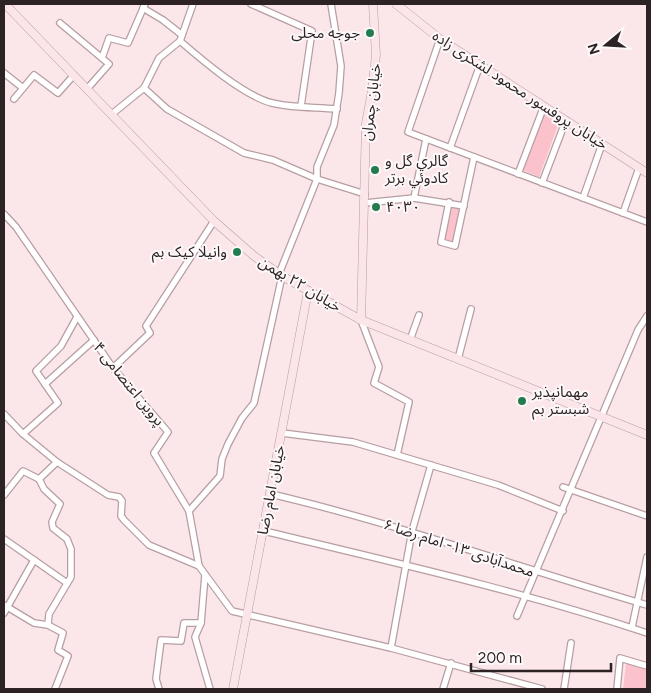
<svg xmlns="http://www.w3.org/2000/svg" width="651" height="693" font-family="Figtree,'Noto Sans Arabic',sans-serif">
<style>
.green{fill:#fcc2cc}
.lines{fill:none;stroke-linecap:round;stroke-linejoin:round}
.street-casing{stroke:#b79ea2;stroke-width:8}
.secondary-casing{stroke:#b79ea2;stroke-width:9}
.street{stroke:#fff;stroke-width:5.5}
.secondary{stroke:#fbe5e9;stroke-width:8}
.poi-dot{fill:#237b4f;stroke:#fdf8f9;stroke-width:2}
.labels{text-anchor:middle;stroke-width:4;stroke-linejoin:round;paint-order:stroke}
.poi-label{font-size:15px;fill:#2d2325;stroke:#fdf8f9;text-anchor:start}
.street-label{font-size:15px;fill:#2d2325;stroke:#fdf8f9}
</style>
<rect width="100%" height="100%" fill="#fbe6e9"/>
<g class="green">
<path d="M545 110 560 120 539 177 522 170Z"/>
<path d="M451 206 461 208 454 243 444 241Z"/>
<path d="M626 663 647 669V689H623Z"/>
</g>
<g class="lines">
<g class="street-casing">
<g id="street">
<path d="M251 4 312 31 301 106"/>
<path d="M143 8 163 20 182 35"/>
<path d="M60 23 109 64 87 89"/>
<path d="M440 39 408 132 647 222"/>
<path d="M180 41C202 60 244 96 272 103 292 108 316 107 337 109"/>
<path d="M102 58 109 38 128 43 145 4"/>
<path d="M4 73 23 88"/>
<path d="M144 88 167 109 244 153 273 160 317 179 365 194"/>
<path d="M14 99 34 75 58 93 74 75"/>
<path d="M112 114 144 88 159 58 180 41 193 4"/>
<path d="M450 148 480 65"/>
<path d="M518 174 544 106"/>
<path d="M542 183 566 120"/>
<path d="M414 198 426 139"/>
<path d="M583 198 602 144"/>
<path d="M449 202 441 242 455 246 474 157"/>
<path d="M365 203 414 198 464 206"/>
<path d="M623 213 639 168"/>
<path d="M4 214 16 227 113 368 168 432 154 453 189 511 199 566 232 611 391 648 542 689"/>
<path d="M279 274 317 179V167L334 125 339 93 341 66 331 4"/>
<path d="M361 320 379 367 374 383 409 402 397 455"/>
<path d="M410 340 419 315"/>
<path d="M458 359 471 309"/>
<path d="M113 368 150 333 146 326 214 221"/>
<path d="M45 384 94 340"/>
<path d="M4 414 23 434 57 462"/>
<path d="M282 433 353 442 498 485 563 511"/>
<path d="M23 434 58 403 36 371 61 346 77 317"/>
<path d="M39 479 44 489 60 504 52 522 53 528 67 539 71 549V577L49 614 48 625"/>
<path d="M563 487 647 516"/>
<path d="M271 494C398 524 521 568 647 605"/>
<path d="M4 495 23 471 39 479 57 462 108 495 119 497 122 501 121 516 124 520 149 545 199 566"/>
<path d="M189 511 220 476 222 459 228 444 242 418 254 403 282 276"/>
<path d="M264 531C392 562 522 591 647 633"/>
<path d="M4 539 67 583"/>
<path d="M205 575 201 623 195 637 210 689"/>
<path d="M4 605 34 623 48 625 63 633 58 650 68 656 55 689"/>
<path d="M4 613 34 560"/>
<path d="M517 616 638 330 647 316"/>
<path d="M632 627 647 557"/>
<path d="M391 648 412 531 431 465"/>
<path d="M159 689 156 679 161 640 181 641 184 623H201"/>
<path d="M443 689 451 663"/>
<path d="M564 689 571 643"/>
<path d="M617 689 620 658 647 666"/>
</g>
</g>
<g class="secondary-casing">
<g id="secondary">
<path d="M5 4 214 221 254 256 282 276 361 320 647 435"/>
<path d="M396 4 440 39 647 173"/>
<path d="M361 320 366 123 372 91 376 55 373 4"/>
<path d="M233 689 308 291"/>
</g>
</g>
<use href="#street" class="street"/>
<use href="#secondary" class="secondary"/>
</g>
<g class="poi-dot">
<circle cx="370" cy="33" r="5"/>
<circle cx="375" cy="170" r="5"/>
<circle cx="376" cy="207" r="5"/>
<circle cx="237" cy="252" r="5"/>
<circle cx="522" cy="401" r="5"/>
</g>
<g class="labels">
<g class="poi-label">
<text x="360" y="38" text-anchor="end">جوجه محلی</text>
<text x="385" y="166">گالري گل و<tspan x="385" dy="17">كادوئي برتر</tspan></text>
<text x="386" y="212">۴۰۳۰</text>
<text x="227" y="257" text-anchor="end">وانیلا کیک بم</text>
<text x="532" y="397">مهمانپذیر<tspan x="532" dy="17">شبستر بم</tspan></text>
</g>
<g class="street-label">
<text transform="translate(520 90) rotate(33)" y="5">خیابان پروفسور محمود لشکری زاده</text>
<text transform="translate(371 102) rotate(-83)" y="5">خیابان چمران</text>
<text transform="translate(300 284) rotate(31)" y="5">خیابان ۲۲ بهمن</text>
<text transform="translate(129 384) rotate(51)" y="5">پروین اعتصامی ۴</text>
<text transform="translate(271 490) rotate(-79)" y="5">خیابان امام رضا</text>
<text transform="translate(459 548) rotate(18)" y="5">محمدآبادی ۱۳- امام رضا ۶</text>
</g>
</g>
<rect width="651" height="693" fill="none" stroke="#2d2325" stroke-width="10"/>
<g transform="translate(606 45) rotate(252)" stroke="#fdf8f9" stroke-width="4" paint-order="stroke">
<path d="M0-4L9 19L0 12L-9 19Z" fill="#2d2325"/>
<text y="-8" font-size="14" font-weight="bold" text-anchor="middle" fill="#2d2325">N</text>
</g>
<path d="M471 663v8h140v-8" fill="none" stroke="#2d2325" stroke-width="2.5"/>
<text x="478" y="663" font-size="15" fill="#2d2325" stroke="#fdf8f9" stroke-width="4" paint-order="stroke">200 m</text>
</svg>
